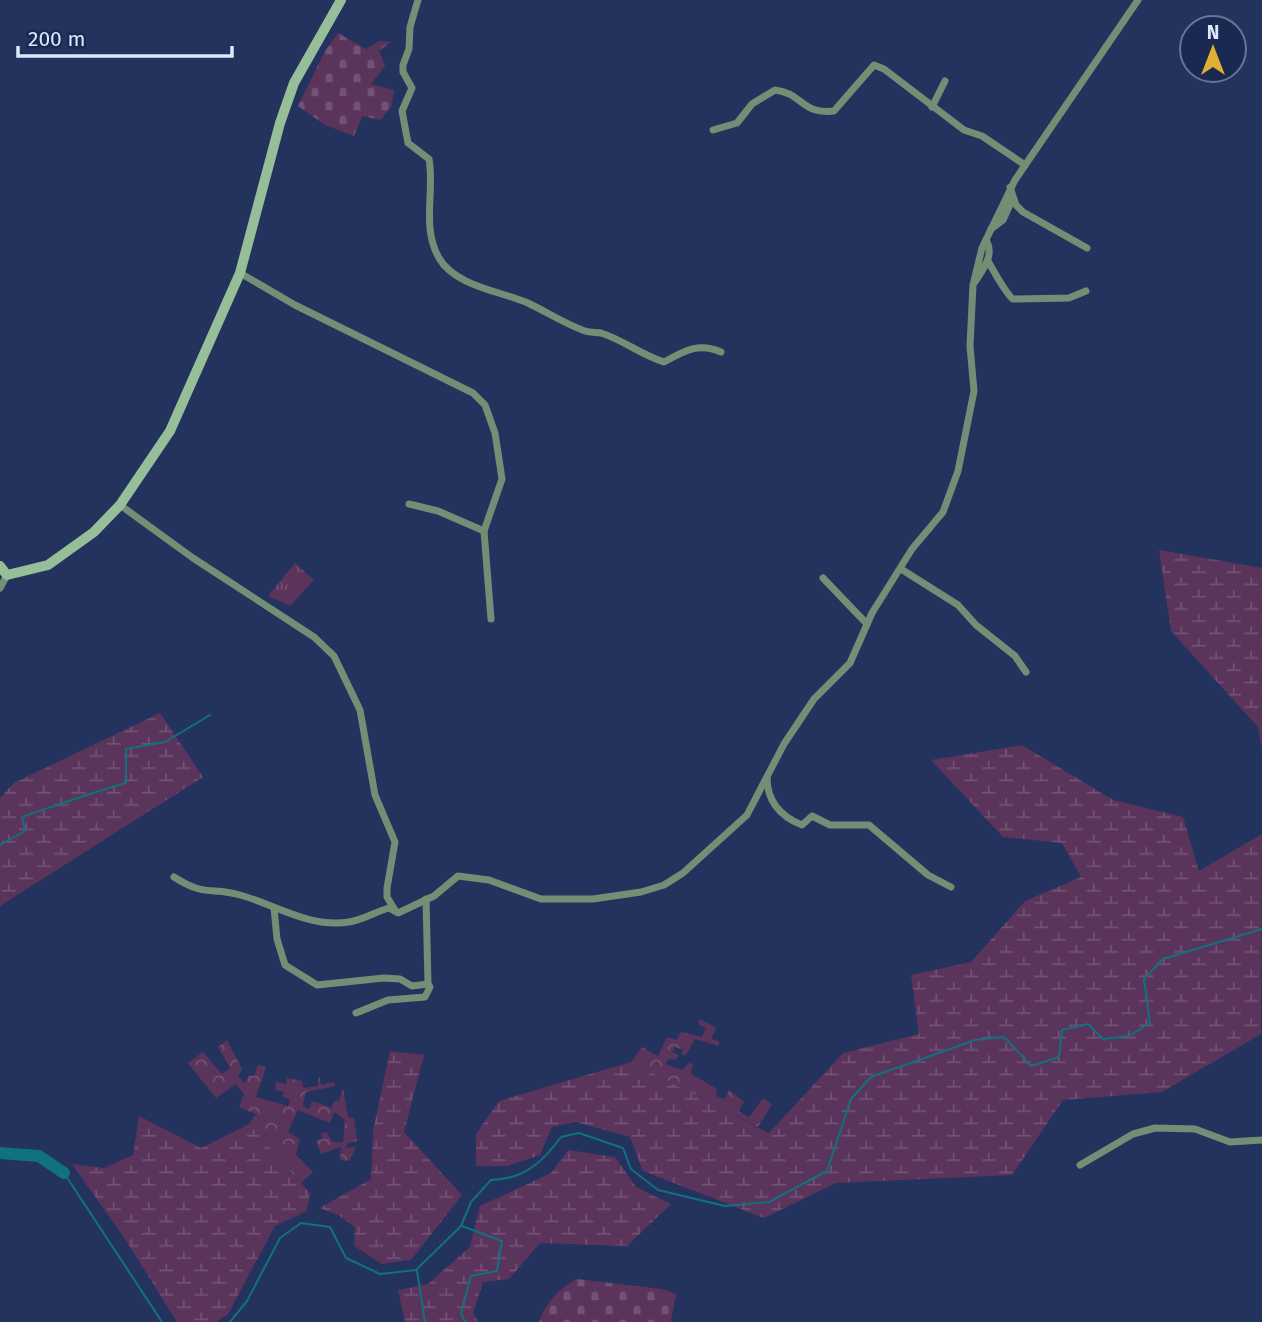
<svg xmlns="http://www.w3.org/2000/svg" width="1262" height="1322" font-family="'Fira Sans',sans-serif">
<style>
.grass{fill:url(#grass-tufts)}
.forest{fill:url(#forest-crowns)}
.wetland{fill:url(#wetland-marsh)}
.cemetery{fill:url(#cemetery-stones)}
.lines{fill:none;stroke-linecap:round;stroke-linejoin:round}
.stream{stroke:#10727c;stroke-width:2}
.river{stroke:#10727c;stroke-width:12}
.street{stroke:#748e75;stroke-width:7}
.secondary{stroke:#96bf99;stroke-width:10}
</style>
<defs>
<pattern id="grass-tufts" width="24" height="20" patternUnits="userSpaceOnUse" patternTransform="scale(1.75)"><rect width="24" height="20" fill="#5b345c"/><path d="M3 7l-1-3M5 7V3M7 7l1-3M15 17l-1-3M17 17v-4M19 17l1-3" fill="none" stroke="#725174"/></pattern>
<pattern id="forest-crowns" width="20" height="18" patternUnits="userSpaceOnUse" patternTransform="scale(1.75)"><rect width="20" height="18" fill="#5b345c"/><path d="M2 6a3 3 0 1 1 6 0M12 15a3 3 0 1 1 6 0" fill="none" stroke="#725174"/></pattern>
<pattern id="wetland-marsh" width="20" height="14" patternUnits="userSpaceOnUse" patternTransform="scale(1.75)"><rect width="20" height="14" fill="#5b345c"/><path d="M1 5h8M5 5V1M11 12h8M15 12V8" fill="none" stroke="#725174"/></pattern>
<pattern id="cemetery-stones" width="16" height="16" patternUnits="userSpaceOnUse" patternTransform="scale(1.75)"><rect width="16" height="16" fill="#5b345c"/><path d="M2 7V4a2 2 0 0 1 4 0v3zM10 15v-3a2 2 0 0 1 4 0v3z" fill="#725174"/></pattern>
</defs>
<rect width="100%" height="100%" fill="#23335d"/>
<path class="grass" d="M295 563 314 580 290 606 268 596Z"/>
<g class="forest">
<path d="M700 1019 716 1028 711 1039 719 1041V1046L695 1039 686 1055H681L683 1050 675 1047 672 1052 679 1055 675 1060 669 1059 665 1064 682 1070 689 1063 693 1064 691 1074 717 1089 716 1096 725 1099 729 1090 744 1102 738 1111 749 1117 763 1098 772 1104 758 1127 631 1062 642 1047 658 1056 667 1037 676 1040 681 1032 702 1037 706 1028 698 1024Z"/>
<path d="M227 1040 242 1069 238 1077 245 1083 249 1075 254 1076 258 1065 266 1067 256 1097 288 1106 290 1100 282 1096 284 1092 275 1090 276 1082 286 1084 287 1078 302 1081 303 1088 318 1086 319 1075 321 1085 334 1082 335 1086 306 1092 303 1106 309 1109 312 1101 332 1108 334 1101H339L343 1088 348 1117 354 1118 357 1141 348 1143 346 1148 356 1147 349 1161 340 1160 341 1147 321 1154 316 1140 323 1139 321 1133 327 1132 332 1142H343L345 1120 334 1112 330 1123 298 1110 288 1132 300 1139 296 1155 313 1172 301 1183 249 1124 256 1114 239 1107 244 1094 236 1084 216 1098 188 1063 203 1052 222 1074 230 1068 218 1047Z"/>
</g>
<g class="wetland">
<path d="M1159 550 1262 568V749L1258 727 1171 631Z"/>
<path d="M160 713 203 777 0 906V798L14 783Z"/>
<path d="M1022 745 1113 800 1183 817 1199 871 1262 834 1261 1034 1162 1092 1063 1100 1012 1175 836 1183 764 1218 643 1171 630 1137 576 1122 552 1127 540 1155 507 1166H476V1134L499 1101 631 1062 769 1133 843 1053 919 1034 911 975 971 962 1025 901 1081 877 1062 843 1003 837 931 760Z"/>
<path d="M390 1051 424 1055 404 1132 462 1195 411 1260 382 1264 354 1246 355 1227 338 1215 320 1208 371 1179 373 1131Z"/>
<path d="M139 1116 201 1148 249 1124 310 1193 307 1211 275 1226 228 1314 216 1322H177L125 1239 72 1164 104 1168 133 1155Z"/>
<path d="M568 1150 615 1157 636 1187 671 1204 627 1246 540 1243 509 1279 483 1282 473 1313 478 1322H405L398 1290 428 1284 470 1247 480 1206 551 1173Z"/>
</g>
<g class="cemetery">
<path d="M338 33 366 49 379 41 391 42 379 51 385 66 371 84 394 90 392 105 381 120 362 116 354 136 325 125 298 106 325 51Z"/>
<path d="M576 1279 662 1289 676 1294 671 1322H539C545 1303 559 1289 576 1279Z"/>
</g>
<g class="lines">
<g class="stream">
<path d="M0 845 25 831 22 817C57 805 90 793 126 783V749L165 742 210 715"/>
<path d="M64 1173 162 1322"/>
<path d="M462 1226 502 1241 497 1271 471 1276 461 1313 465 1322"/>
<path d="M417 1271 425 1322"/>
<path d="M230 1322 247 1301 280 1238 301 1223 330 1227 346 1258 380 1274 416 1270 461 1226 471 1202 491 1180C524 1179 542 1163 561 1137L579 1133 623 1148 631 1169 658 1190 725 1206 769 1202 827 1171 851 1099 871 1077 975 1040 1004 1037 1031 1066 1059 1057 1062 1030 1088 1024 1103 1039 1129 1036 1150 1023 1144 979 1163 959 1262 929"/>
</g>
<path class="river" d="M0 1153 39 1156 64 1173"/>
<g class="street">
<path d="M418 0 410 27 409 49 403 65V72L412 88 402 111 408 143 429 159C435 192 421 226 439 258 455 286 500 291 528 303 547 312 565 324 585 331 591 333 596 332 601 333 621 339 642 355 664 362 684 351 699 342 721 352"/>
<path d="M932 107 945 81"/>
<path d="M713 130 737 123 752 104 775 90C803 93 801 115 834 111L874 65 884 69 964 130 982 136 1025 165"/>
<path d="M1010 187 1016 205 1023 212 1087 248"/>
<path d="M991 229 1003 220 1013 198"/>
<path d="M988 261C993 270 1007 295 1013 299L1069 298 1086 291"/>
<path d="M240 273 295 305 473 393 485 405 495 433 502 479 484 531 491 619"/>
<path d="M975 282C983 269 995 255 986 240"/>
<path d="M409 504 438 511 484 531"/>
<path d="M120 505 193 558 314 637 334 656 360 710 375 795 395 842 387 888V897L395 910"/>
<path d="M901 569 958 605 976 625 1015 656 1026 672"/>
<path d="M823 578 867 624"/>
<path d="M0 588 7 575"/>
<path d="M767 777C767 801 779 816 802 825L812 816 830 825H869L928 875 951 887"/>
<path d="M174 877C205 897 211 887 240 895 276 905 309 928 349 922 363 920 375 912 389 908L398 913 434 896 458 876 489 880 541 899H593L641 892 664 885 683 873 747 815 784 744 814 699 850 663 872 613 912 549 943 512 958 471 974 391 970 346 973 285 982 248 1015 180 1138 0"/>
<path d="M426 899 428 984"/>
<path d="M274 908 277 939 285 965 317 985 384 978 400 979 412 986 428 984 430 987 425 997 388 1000 356 1013"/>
<path d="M1080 1165 1133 1134 1155 1128 1195 1129 1230 1142 1262 1140"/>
</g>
<path class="secondary" d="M0 566 7 575 48 565 94 532 120 505 170 431 240 273 280 123 294 83 341 0"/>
</g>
<g transform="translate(1213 49)"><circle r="33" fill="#192951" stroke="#687596" stroke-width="2"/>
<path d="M0-5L12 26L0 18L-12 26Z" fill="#e0b034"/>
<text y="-10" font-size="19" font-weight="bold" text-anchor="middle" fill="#dee8fd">N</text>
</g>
<path d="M18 46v10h214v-10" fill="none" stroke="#dee8fd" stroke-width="3.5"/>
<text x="28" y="46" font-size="21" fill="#dee8fd" stroke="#192951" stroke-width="5" paint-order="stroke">200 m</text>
</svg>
